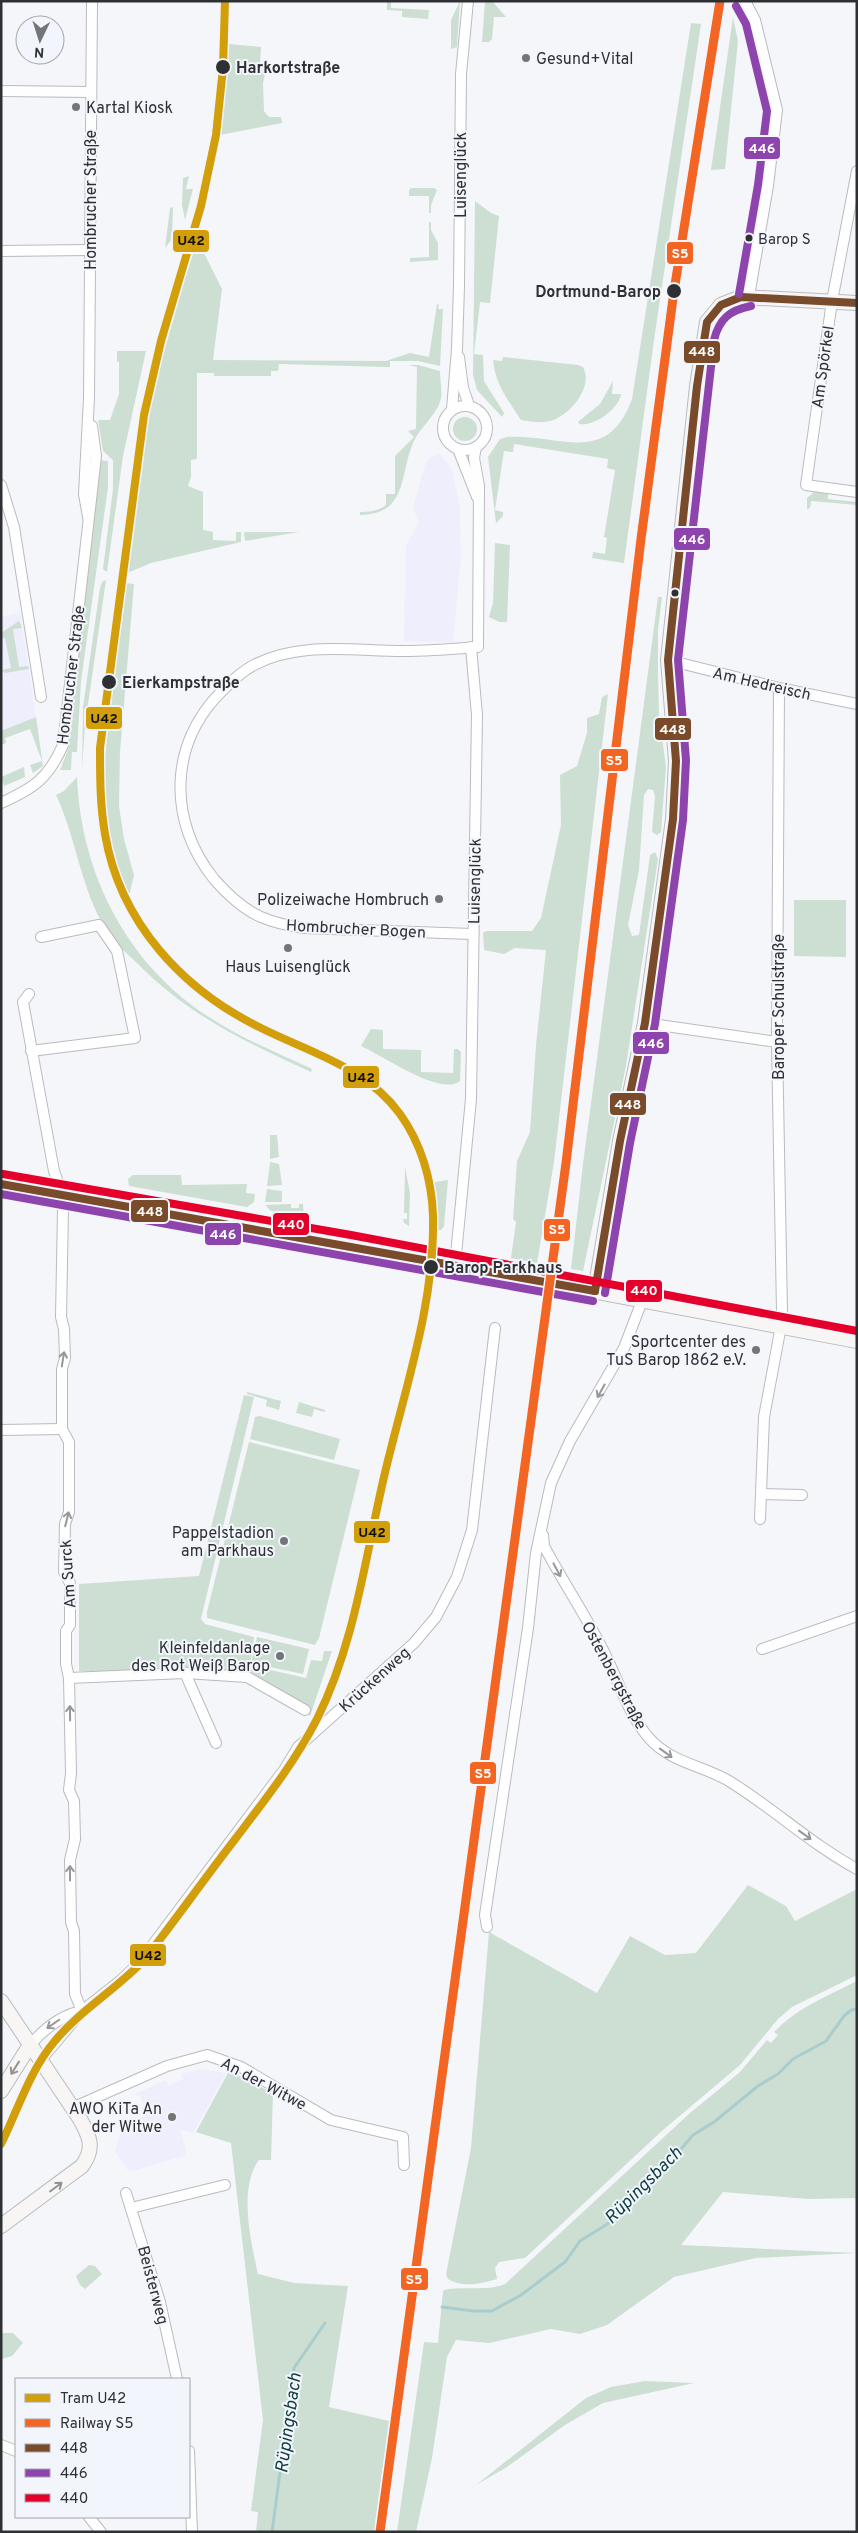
<svg xmlns="http://www.w3.org/2000/svg" width="858" height="2533" font-family="Overpass,sans-serif">
<style>
.education{fill:#efeefd}
.green{fill:#ccdfd2}
.lines{fill:none;stroke-linecap:round;stroke-linejoin:round}
.stream{stroke:#a9cdce;stroke-width:3}
.street-casing{stroke:#babbbe;stroke-width:12}
.secondary-casing{stroke:#babbbe;stroke-width:16}
.street{stroke:#fefefe;stroke-width:10}
.secondary{stroke:#f8f6f5;stroke-width:14}
.bus-1-casing{stroke:#f3f5fc;stroke-width:11}
.bus-2-casing{stroke:#f3f5fc;stroke-width:11}
.bus-3-casing{stroke:#f3f5fc;stroke-width:11}
.bus-1{stroke:#7a4b2a;stroke-width:8}
.bus-2{stroke:#8e44ad;stroke-width:8}
.bus-3{stroke:#e4002b;stroke-width:8}
.rail-1-casing{stroke:#f3f5fc;stroke-width:12}
.rail-1{stroke:#f26522;stroke-width:9}
.tram-1-casing{stroke:#f3f5fc;stroke-width:11}
.tram-1{stroke:#d29e0a;stroke-width:8}
.oneway{stroke:#969798}
.oneway2{stroke:#949394}
.poi-dot{fill:#747579;stroke:#f3f5fc;stroke-width:2}
.stop-dot{fill:#2f3033;stroke:#f3f5fc;stroke-width:2}
.labels{text-anchor:middle;stroke-width:4;stroke-linejoin:round;paint-order:stroke}
.bus-label{font-size:15px;fill:#2f3033;stroke:#f3f5fc;text-anchor:start}
.poi-label{font-size:16px;fill:#2f3033;stroke:#f3f5fc;text-anchor:end}
.stop-label{font-size:16px;font-weight:bold;fill:#2f3033;stroke:#f3f5fc;text-anchor:start}
.street-label{font-size:16px;fill:#2f3033;stroke:#f3f5fc}
.water-label{font-size:18px;font-style:italic;fill:#0e3e3e;stroke:#f3f5fc}
.line-badge{stroke:#f3f5fc;stroke-width:2}
.badge-label{font-size:14px;text-anchor:middle;font-weight:bold;fill:#fff}
.pale-badge-label{font-size:14px;text-anchor:middle;font-weight:bold;fill:#111}
</style>
<rect width="100%" height="100%" fill="#f5f6fa"/>
<g class="education">
<path d="M440 454 452 469 460 509 461 558 453 642 404 641 406 545 419 523 413 508 425 465 429 458Z"/>
<path d="M20 612 36 717 1 731V617Z"/>
<path d="M201 2069 226 2073 193 2133 180 2129 187 2155 129 2172 115 2151 124 2121 136 2125 145 2114 141 2107 144 2106 140 2095 136 2096 135 2094 166 2080 169 2085 183 2079 181 2074Z"/>
</g>
<g class="green">
<path d="M387 1H391V8L429 10 428 19 402 17V11L387 10Z"/>
<path d="M460 1 457 47 451 49V20Z"/>
<path d="M485 1H492L506 17H494L492 39 489 42H482Z"/>
<path d="M733 17 738 41 725 169 711 170Z"/>
<path d="M691 23 701 24 654 340 624 563 592 558 593 552 605 554 607 538 604 537 615 470 607 468 608 459 514 444 513 452 504 451 495 510 503 512V516L496 523 488 457 500 439 507 437C558 433 607 468 632 399Z"/>
<path d="M229 44 261 47 260 66H267L263 83 264 111 269 117H281L282 123 220 135Z"/>
<path d="M189 176 186 189H193L185 220 182 205 183 178Z"/>
<path d="M411 188H434L437 190 431 205V213H429V196H409V190Z"/>
<path d="M475 201 491 213 499 216 490 303 480 302 474 354 483 355 484 381 504 413 502 417 477 390 473 375Z"/>
<path d="M173 207 172 239 165 248 170 208Z"/>
<path d="M429 222H431V230L438 243V260L410 262V258L429 257Z"/>
<path d="M204 236 202 249 222 289 213 360 386 361 410 353 429 357 437 304 439 305 438 309H443L440 366 418 361H390V367H386L279 364 278 371H271V376H214V373H197V459L191 460V477L188 486 203 492V530L213 532V540L236 541V532H241V542L151 563 127 573 146 426 154 387 186 275 197 242Z"/>
<path d="M117 351H146L123 456 107 572 103 569 113 489V460L103 451 98 420H110L119 394V362L117 361Z"/>
<path d="M503 357 578 365 583 367C593 386 573 411 556 419 545 424 533 422 521 420 508 400 495 384 493 360L502 361Z"/>
<path d="M408 365H418L440 371C440 380 443 394 440 402 434 418 420 427 413 443 399 476 408 514 360 515V512C370 512 378 511 386 505V494H395V456L414 437 408 431 416 429 417 367Z"/>
<path d="M613 381 612 394H621C619 409 594 427 579 424L578 422 600 404Z"/>
<circle cx="465" cy="429" r="12"/>
<path d="M99 460 108 461V487L81 681 77 752H72L71 770H60L69 747 72 724Z"/>
<path d="M814 492 828 494V499L857 502V505L811 501 810 508 807 509V498Z"/>
<path d="M244 532H299L245 541Z"/>
<path d="M495 543 510 545 507 622H499L489 617 493 603Z"/>
<path d="M106 580 85 725 82 769 83 707 100 588 102 582Z"/>
<path d="M125 583 134 584 120 752 119 806 124 839 134 875 129 896C108 860 104 815 103 774Z"/>
<path d="M658 597H662L658 630V673L659 714 666 767 661 832 657 835 652 832 655 796 653 790 648 789 644 795 639 870 628 925 632 936 639 935 650 855 655 852 658 859 626 1066 583 1271 571 1269 583 1164Z"/>
<path d="M19 621 22 628 13 629 19 667 28 666 29 669 5 673 2 670 11 668 5 638H1V633Z"/>
<path d="M608 694 554 1162 537 1263 511 1258 516 1222 513 1219 517 1161 530 1132 536 1045 546 950 515 948 504 954 484 950 483 933 486 931H532L541 918 561 825 560 775 577 766 587 733V718L599 714 602 697Z"/>
<path d="M36 717 43 766 33 773 30 765 42 761 30 729 5 738 6 743 1 745V731Z"/>
<path d="M24 767 25 777 4 786 1 777Z"/>
<path d="M77 777C81 877 130 970 217 1022 247 1041 280 1054 312 1069L311 1072C246 1042 189 1016 138 964 124 951 110 938 101 921 80 882 75 835 56 795L64 791Z"/>
<path d="M794 900H846V957L794 956Z"/>
<path d="M371 1029 383 1030V1049L421 1050V1072L453 1073 454 1049H458L461 1052 460 1081C441 1097 382 1055 361 1046Z"/>
<path d="M270 1135H277L279 1157 270 1159Z"/>
<path d="M270 1162 279 1164 282 1185 267 1186Z"/>
<path d="M405 1167 410 1193 409 1226 404 1223 403 1219H407V1213H404Z"/>
<path d="M133 1175H181L182 1185 247 1184 246 1193 255 1194 254 1202 247 1207 129 1186 128 1179Z"/>
<path d="M448 1180 444 1226 441 1230H438L435 1182Z"/>
<path d="M267 1189 282 1191V1202H265Z"/>
<path d="M291 1204V1208H299V1204H303L304 1217 271 1211 265 1205Z"/>
<path d="M247 1392 281 1401 279 1410 266 1406 267 1400 247 1394Z"/>
<path d="M244 1395 254 1397 201 1619 205 1624 254 1637 249 1673 253 1666 306 1678 311 1660 322 1661 324 1651H332L310 1716 276 1692 232 1676 79 1671V1584L199 1576Z"/>
<path d="M299 1402 325 1410V1412L314 1409 312 1417 296 1413Z"/>
<path d="M260 1416 340 1439 334 1460 250 1439 255 1417Z"/>
<path d="M249 1442 360 1470 319 1638 315 1645 207 1618V1612Z"/>
<path d="M257 1637 309 1649 303 1674 251 1663Z"/>
<path d="M748 1885 786 1906 795 1921 857 1889V1975L792 2007 778 2019 740 2065 663 2130 525 2258 499 2262 495 2268 497 2279C480 2284 463 2288 448 2279L446 2274 471 2148 489 1932 597 1993 630 1936 665 1955 696 1953Z"/>
<path d="M857 1981V2198L808 2199 723 2192 681 2245 857 2253 756 2258 674 2277 607 2325 580 2334 551 2329 489 2343 456 2340 447 2357 432 2458 416 2532H397L424 2342 438 2343 443 2291C452 2285 488 2292 505 2284L690 2113 740 2072 767 2040 771 2043 778 2035 774 2032C797 2008 827 1996 857 1981Z"/>
<path d="M229 2071 273 2093 271 2160H259C238 2188 251 2242 258 2274L294 2283 348 2286 329 2407 389 2421 374 2532H256L258 2512 251 2511 263 2420 231 2143 196 2132Z"/>
<path d="M89 2265 95 2266 102 2274 85 2289 80 2285 76 2276Z"/>
<path d="M1 2333H13L23 2343 12 2356 2 2359Z"/>
<path d="M645 2381 694 2383 603 2403 565 2425 507 2467 476 2485 586 2398 611 2387Z"/>
</g>
<g class="lines">
<g class="stream">
<path d="M442 2307 473 2311H492L521 2295 565 2262 580 2241 609 2223 639 2186 664 2160 681 2149 693 2135 714 2122 758 2086 778 2074 793 2059 826 2041 844 2016 851 2010 857 2009"/>
<path d="M272 2532 294 2368 325 2323"/>
</g>
<g class="street-casing">
<g id="street">
<path d="M745 1 755 20 777 110 768 186 749 296"/>
<path d="M1 91 91 92"/>
<path d="M857 171 832 301 806 485 857 492"/>
<path d="M1 251 89 250"/>
<path d="M459 357 463 388 469 405"/>
<circle cx="465" cy="428" r="22"/>
<path d="M452 409 457 349 459 286 461 74 468 1"/>
<path d="M458 449 477 497"/>
<path d="M1 485 14 527 41 697"/>
<path d="M88 517 84 494 89 398 92 1"/>
<path d="M668 660 779 688 857 704"/>
<path d="M1 803C34 788 48 779 63 745L96 456 92 426"/>
<path d="M472 934 304 928C289 926 275 923 261 917 243 909 227 894 214 879 168 822 168 744 222 691 232 681 241 672 254 665 300 641 353 651 403 651 428 651 453 649 478 647L479 486 474 458 476 447"/>
<path d="M29 994 23 1002 54 1171 62 1194 63 1209 61 1317 64 1329 65 1358 62 1369V1429L69 1442V1512L65 1524 64 1572 70 1583V1625L66 1631V1664L69 1678 71 1773 69 1790 74 1801 75 1839 70 1860 71 1922 74 1931 75 1994 82 2011"/>
<path d="M645 1023 777 1042"/>
<path d="M31 1051 135 1038 117 951 99 925 41 937"/>
<path d="M455 1265 471 1099 477 715 471 647"/>
<path d="M1 1430 62 1429"/>
<path d="M761 1494 802 1495"/>
<path d="M760 1519 764 1417 781 1326 782 1311 777 1042 779 688"/>
<path d="M543 1535 544 1546C562 1580 584 1613 602 1648 618 1678 627 1713 649 1738 671 1763 702 1765 729 1781 773 1808 811 1844 857 1869"/>
<path d="M762 1649 857 1616"/>
<path d="M185 1673 216 1743"/>
<path d="M69 1678 185 1673 247 1677 305 1710"/>
<path d="M487 1927 485 1915 528 1628 536 1553 551 1483 570 1441 624 1348 642 1301"/>
<path d="M30 2045C44 2029 61 2015 82 2011"/>
<path d="M40 2061 82 2011 120 1981 139 1963 284 1770 298 1747 414 1643 436 1617 457 1577 472 1530 495 1328"/>
<path d="M72 2108 167 2066 207 2055 241 2067 331 2120 403 2137 404 2165"/>
<path d="M126 2193 160 2302 177 2379"/>
<path d="M131 2208 225 2185"/>
<path d="M1 2445 16 2451"/>
<path d="M189 2451 192 2532"/>
<path d="M89 2517 101 2532"/>
</g>
</g>
<g class="secondary-casing">
<g id="secondary">
<path d="M1 1184 349 1245 857 1341"/>
<path d="M595 1291 620 1141 645 1023 673 819 676 761 668 660 697 386 707 322 721 305 741 297 857 303"/>
<path d="M1 2001 80 2119C90 2137 95 2148 82 2166L1 2226"/>
<path d="M1 2091 30 2045"/>
</g>
</g>
<use href="#street" class="street"/>
<use href="#secondary" class="secondary"/>
<g class="bus-1-casing">
<g id="bus-1">
<path d="M1 1184 595 1291"/>
<path d="M595 1291 620 1141 645 1023 673 819 676 761 668 660 697 386 707 322 721 305 741 297 857 303"/>
</g>
</g>
<g class="bus-2-casing">
<g id="bus-2">
<path d="M736 6 746 24 767 111 758 185 739 294"/>
<path d="M1 1194 593 1301"/>
<path d="M605 1293 630 1143 655 1024 683 820 686 760 678 660 714 340C719 319 730 310 751 306"/>
</g>
</g>
<g class="bus-3-casing">
<path id="bus-3" d="M3 1174 351 1235 857 1331"/>
</g>
<use href="#bus-1" class="bus-1"/>
<use href="#bus-2" class="bus-2"/>
<use href="#bus-3" class="bus-3"/>
<g class="rail-1-casing">
<path id="rail-1" d="M380 2532 566 1163 641 539 674 291 720 1"/>
</g>
<use href="#rail-1" class="rail-1"/>
<g class="tram-1-casing">
<path id="tram-1" d="M1 2144C18 2110 29 2072 54 2042 80 2010 117 1989 145 1959 176 1919 205 1878 236 1838 265 1800 295 1762 317 1719 355 1643 365 1558 384 1477 404 1391 435 1305 433 1216 432 1180 421 1143 400 1114 366 1067 311 1053 261 1028 183 990 120 923 105 834 100 805 100 777 100 748L144 415 161 341 201 206 216 135 223 68 225 1"/>
</g>
<use href="#tram-1" class="tram-1"/>
</g>
<defs><path id="oneway-shaft" d="M-6 0H5M1.5-3L5.5 0L1.5 3" fill="none" stroke-width="1.6" stroke-linecap="round" stroke-linejoin="round" transform="scale(1.25)"/></defs>
<g class="oneway">
<use href="#oneway-shaft" transform="translate(63 1359) rotate(-81)"/>
<use href="#oneway-shaft" transform="translate(601 1391) rotate(119)"/>
<use href="#oneway-shaft" transform="translate(67 1519) rotate(-76)"/>
<use href="#oneway-shaft" transform="translate(557 1570) rotate(62)"/>
<use href="#oneway-shaft" transform="translate(70 1713) rotate(-91)"/>
<use href="#oneway-shaft" transform="translate(666 1753) rotate(36)"/>
<use href="#oneway-shaft" transform="translate(805 1835) rotate(36)"/>
<use href="#oneway-shaft" transform="translate(70 1873) rotate(-90)"/>
<use href="#oneway-shaft" transform="translate(53 2024) rotate(145)"/>
</g>
<g class="oneway2">
<use href="#oneway-shaft" transform="translate(15 2068) rotate(122)"/>
<use href="#oneway-shaft" transform="translate(56 2187) rotate(-37)"/>
</g>
<g class="poi-dot">
<circle cx="526" cy="58" r="5"/>
<circle cx="76" cy="107" r="5"/>
<circle cx="439" cy="899" r="5"/>
<circle cx="288" cy="948" r="5"/>
<circle cx="756" cy="1350" r="5"/>
<circle cx="284" cy="1541" r="5"/>
<circle cx="280" cy="1656" r="5"/>
<circle cx="172" cy="2117" r="5"/>
</g>
<g class="stop-dot">
<circle cx="223" cy="67" r="8"/>
<circle cx="749" cy="238" r="4.5"/>
<circle cx="674" cy="291" r="8"/>
<circle cx="675" cy="593" r="4.5"/>
<circle cx="109" cy="682" r="8"/>
<circle cx="431" cy="1267" r="8"/>
</g>
<g class="labels">
<g class="bus-label">
<text x="758" y="244">Barop S</text>
</g>
<g class="poi-label">
<text x="536" y="64" text-anchor="start">Gesund+Vital</text>
<text x="86" y="113" text-anchor="start">Kartal Kiosk</text>
<text x="429" y="905">Polizeiwache Hombruch</text>
<text x="288" y="972" text-anchor="middle">Haus Luisenglück</text>
<text x="746" y="1347">Sportcenter des<tspan x="746" dy="18">TuS Barop 1862 e.V.</tspan></text>
<text x="274" y="1538">Pappelstadion<tspan x="274" dy="18">am Parkhaus</tspan></text>
<text x="270" y="1653">Kleinfeldanlage<tspan x="270" dy="18">des Rot Weiß Barop</tspan></text>
<text x="162" y="2114">AWO KiTa An<tspan x="162" dy="18">der Witwe</tspan></text>
</g>
<g class="stop-label">
<text x="236" y="73">Harkortstraße</text>
<text x="661" y="297" text-anchor="end">Dortmund-Barop</text>
<text x="122" y="688">Eierkampstraße</text>
<text x="444" y="1273">Barop Parkhaus</text>
</g>
<g class="street-label">
<text transform="translate(460 175) rotate(-90)" y="6">Luisenglück</text>
<text transform="translate(90 200) rotate(-90)" y="6">Hombrucher Straße</text>
<text transform="translate(822 367) rotate(-82)" y="6">Am Spörkel</text>
<text transform="translate(70 675) rotate(-83)" y="6">Hombrucher Straße</text>
<text transform="translate(762 683) rotate(13)" y="6">Am Hedreisch</text>
<text transform="translate(474 881) rotate(-89)" y="6">Luisenglück</text>
<text transform="translate(356 928) rotate(3)" y="6">Hombrucher Bogen</text>
<text transform="translate(778 1007) rotate(-90)" y="6">Baroper Schulstraße</text>
<text transform="translate(67 1574) rotate(-94)" y="6">Am Surck</text>
<text transform="translate(615 1675) rotate(62)" y="6">Ostenbergstraße</text>
<text transform="translate(374 1679) rotate(-42)" y="6">Krückenweg</text>
<text transform="translate(264 2083) rotate(28)" y="6">An der Witwe</text>
<text transform="translate(154 2285) rotate(75)" y="6">Beisterweg</text>
</g>
<g class="water-label">
<text transform="translate(643 2185) rotate(-45)" y="6">Rüpingsbach</text>
<text transform="translate(288 2423) rotate(-82)" y="6">Rüpingsbach</text>
</g>
</g>
<g class="line-badge">
<rect x="743" y="136" width="38" height="24" rx="5" fill="#8e44ad"/>
<rect x="172" y="229" width="38" height="24" rx="5" fill="#d29e0a"/>
<rect x="666" y="241" width="28" height="24" rx="5" fill="#f26522"/>
<rect x="683" y="340" width="38" height="24" rx="5" fill="#7a4b2a"/>
<rect x="673" y="527" width="38" height="24" rx="5" fill="#8e44ad"/>
<rect x="85" y="706" width="38" height="24" rx="5" fill="#d29e0a"/>
<rect x="654" y="717" width="38" height="24" rx="5" fill="#7a4b2a"/>
<rect x="600" y="748" width="29" height="24" rx="5" fill="#f26522"/>
<rect x="632" y="1031" width="38" height="24" rx="5" fill="#8e44ad"/>
<rect x="342" y="1065" width="38" height="24" rx="5" fill="#d29e0a"/>
<rect x="609" y="1092" width="38" height="24" rx="5" fill="#7a4b2a"/>
<rect x="130" y="1199" width="39" height="24" rx="5" fill="#7a4b2a"/>
<rect x="272" y="1212" width="38" height="24" rx="5" fill="#e4002b"/>
<rect x="543" y="1218" width="28" height="24" rx="5" fill="#f26522"/>
<rect x="204" y="1222" width="38" height="24" rx="5" fill="#8e44ad"/>
<rect x="625" y="1279" width="38" height="24" rx="5" fill="#e4002b"/>
<rect x="353" y="1520" width="38" height="24" rx="5" fill="#d29e0a"/>
<rect x="469" y="1761" width="28" height="24" rx="5" fill="#f26522"/>
<rect x="129" y="1943" width="38" height="24" rx="5" fill="#d29e0a"/>
<rect x="400" y="2267" width="29" height="24" rx="5" fill="#f26522"/>
</g>
<g class="badge-label">
<text x="762" y="153">446</text>
<text x="680" y="258">S5</text>
<text x="702" y="356">448</text>
<text x="692" y="544">446</text>
<text x="673" y="734">448</text>
<text x="614" y="765">S5</text>
<text x="651" y="1048">446</text>
<text x="628" y="1109">448</text>
<text x="150" y="1216">448</text>
<text x="291" y="1229">440</text>
<text x="557" y="1234">S5</text>
<text x="223" y="1239">446</text>
<text x="644" y="1295">440</text>
<text x="483" y="1778">S5</text>
<text x="414" y="2284">S5</text>
</g>
<g class="pale-badge-label">
<text x="191" y="245">U42</text>
<text x="104" y="723">U42</text>
<text x="361" y="1082">U42</text>
<text x="372" y="1537">U42</text>
<text x="148" y="1960">U42</text>
</g>
<rect width="858" height="2533" fill="none" stroke="#2f3033" stroke-width="5"/>
<rect x="15" y="2378" width="175" height="140" fill="#f3f5fc" stroke="#a5a6ac"/>
<rect x="25" y="2394" width="25" height="8" fill="#d29e0a" stroke="#a5a6ac"/>
<text x="60" y="2403" font-size="15" fill="#2f3033">Tram U42</text>
<rect x="25" y="2419" width="25" height="8" fill="#f26522" stroke="#a5a6ac"/>
<text x="60" y="2428" font-size="15" fill="#2f3033">Railway S5</text>
<rect x="25" y="2444" width="25" height="8" fill="#7a4b2a" stroke="#a5a6ac"/>
<text x="60" y="2453" font-size="15" fill="#2f3033">448</text>
<rect x="25" y="2469" width="25" height="8" fill="#8e44ad" stroke="#a5a6ac"/>
<text x="60" y="2478" font-size="15" fill="#2f3033">446</text>
<rect x="25" y="2494" width="25" height="8" fill="#e4002b" stroke="#a5a6ac"/>
<text x="60" y="2503" font-size="15" fill="#2f3033">440</text>
<g transform="translate(40 40) rotate(184)"><circle r="24" fill="#f3f5fc" stroke="#a5a6ac"/>
<path d="M0-4L9 19L0 12L-9 19Z" fill="#747579"/>
<text y="-8" font-size="14" font-weight="bold" text-anchor="middle" fill="#2f3033">N</text>
</g>
</svg>
